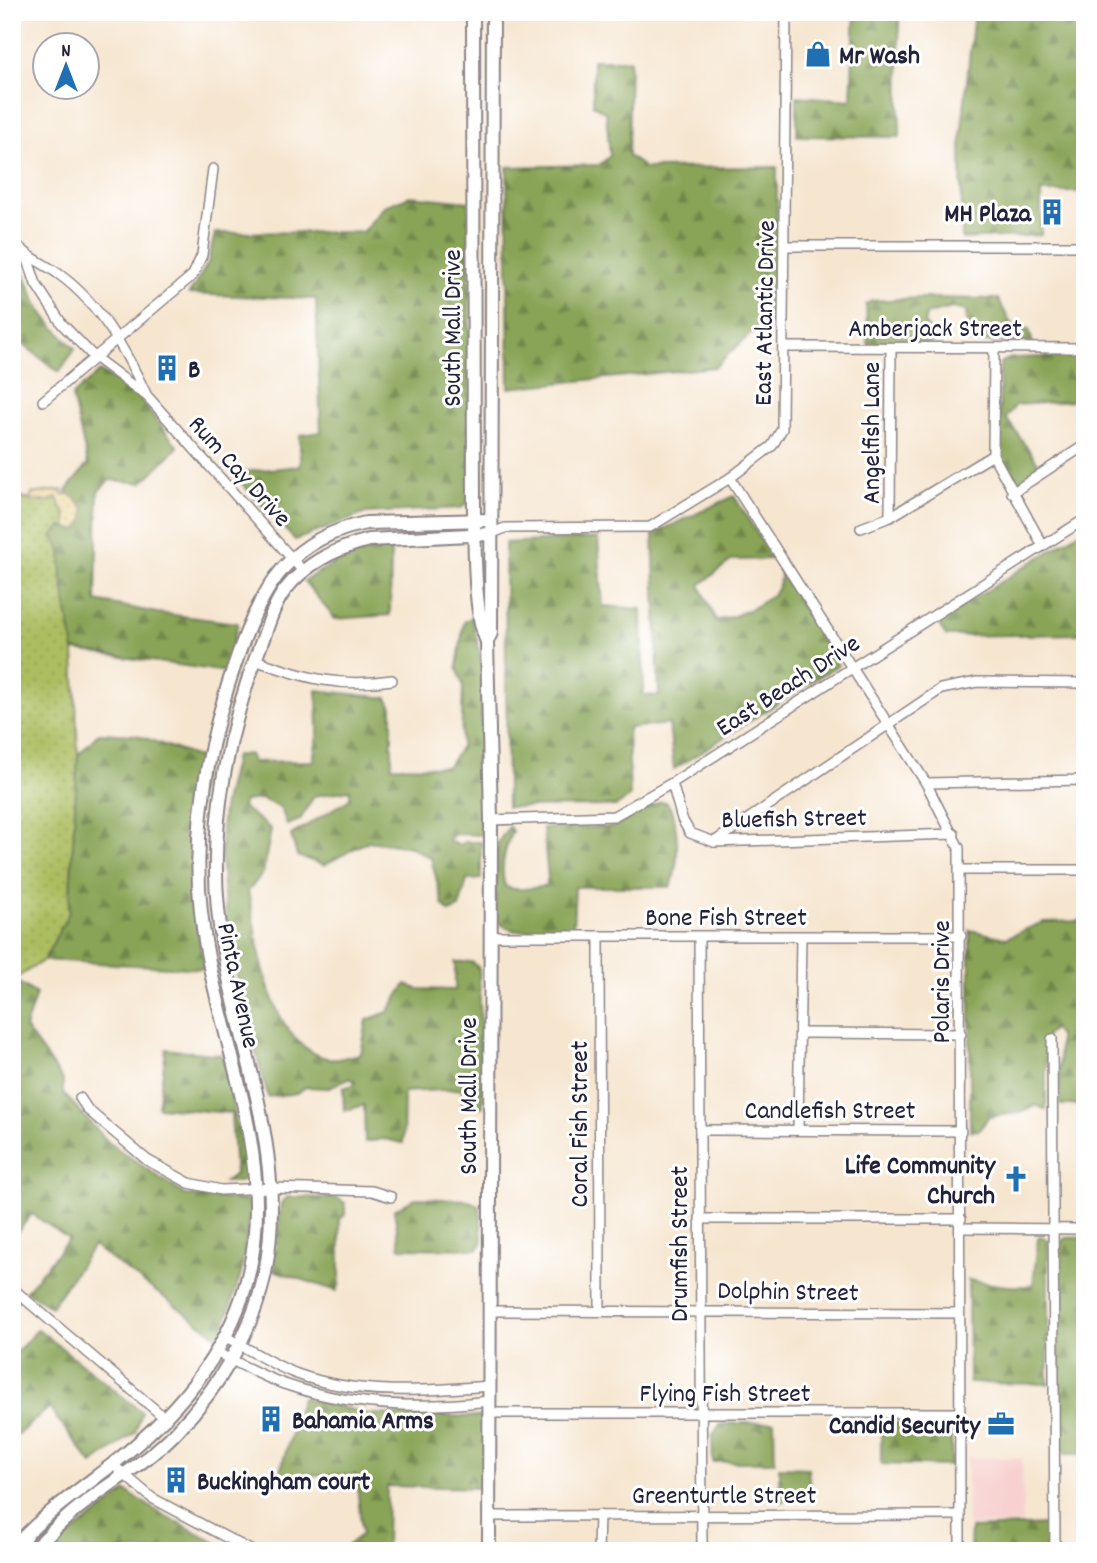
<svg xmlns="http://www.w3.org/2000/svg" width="1097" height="1563" font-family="Dekko,sans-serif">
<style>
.built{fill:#f7d0cf}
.grass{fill:url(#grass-dots);stroke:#67704e;stroke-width:2}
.forest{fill:url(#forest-firs);stroke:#566349;stroke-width:2}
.sand{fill:url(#sand-dots);stroke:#887e6c;stroke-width:2}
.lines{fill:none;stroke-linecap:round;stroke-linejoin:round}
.street-casing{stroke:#8c8486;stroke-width:12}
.secondary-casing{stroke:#8c8486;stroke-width:16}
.street{stroke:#fff;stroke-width:9}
.secondary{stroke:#fff;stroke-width:12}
.labels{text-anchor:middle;stroke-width:6;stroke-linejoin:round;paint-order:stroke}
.poi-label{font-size:26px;font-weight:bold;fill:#22223b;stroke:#fff;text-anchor:start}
.street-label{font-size:26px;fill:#22223b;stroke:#fff}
</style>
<defs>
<pattern id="grass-dots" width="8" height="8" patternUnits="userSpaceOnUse" patternTransform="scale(1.75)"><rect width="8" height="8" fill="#acbd61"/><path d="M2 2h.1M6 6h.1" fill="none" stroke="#94a255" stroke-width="1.8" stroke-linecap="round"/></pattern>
<pattern id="forest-firs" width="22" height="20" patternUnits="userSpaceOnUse" patternTransform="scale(1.75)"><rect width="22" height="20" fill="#89a457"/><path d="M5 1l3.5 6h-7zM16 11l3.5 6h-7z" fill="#708549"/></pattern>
<pattern id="sand-dots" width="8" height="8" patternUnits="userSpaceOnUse" patternTransform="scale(1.75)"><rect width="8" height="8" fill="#eeda9e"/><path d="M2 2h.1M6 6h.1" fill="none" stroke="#ccbb89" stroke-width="1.8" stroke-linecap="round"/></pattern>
</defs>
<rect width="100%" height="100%" fill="#fff"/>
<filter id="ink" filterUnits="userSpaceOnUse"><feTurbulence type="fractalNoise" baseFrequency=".0143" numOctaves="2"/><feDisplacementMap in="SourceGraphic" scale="14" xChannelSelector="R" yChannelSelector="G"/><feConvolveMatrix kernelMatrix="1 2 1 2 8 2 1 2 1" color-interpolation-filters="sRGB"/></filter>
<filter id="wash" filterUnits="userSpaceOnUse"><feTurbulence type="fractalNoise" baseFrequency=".00686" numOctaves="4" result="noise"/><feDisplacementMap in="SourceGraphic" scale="28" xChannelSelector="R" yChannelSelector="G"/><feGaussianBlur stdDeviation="1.57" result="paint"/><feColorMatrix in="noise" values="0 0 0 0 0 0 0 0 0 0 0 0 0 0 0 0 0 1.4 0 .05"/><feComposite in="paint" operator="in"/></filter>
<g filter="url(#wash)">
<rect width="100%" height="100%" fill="#f6e6d0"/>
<path class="built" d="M967 1457 1022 1458 1023 1523 967 1525Z"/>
<path class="grass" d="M12 496 36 501 57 498 66 515 67 528 61 527 62 578 74 650 78 755 69 913 44 960 12 981Z"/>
<g class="forest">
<path d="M855 12H899L900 137 797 136V96L851 100Z"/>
<path d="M974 12H1085V236L1083 192H1041V235L962 239 961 138Z"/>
<path d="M593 60H630L628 156 645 168 777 167V309L715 367 509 388 507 167 599 165 610 156 606 113 593 105Z"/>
<path d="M410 196 469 202 470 501 461 508 366 513 295 540 232 473 300 466V435L321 432 316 299 189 294 208 263 215 233 363 232 384 206Z"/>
<path d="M12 254C27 271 29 293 42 312 51 325 64 337 75 349L59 372 12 336Z"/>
<path d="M920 298 998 299 1011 324 1029 330 1033 343 969 342 966 311 953 308 927 314 924 323 934 336 932 343 868 344 866 305 871 301Z"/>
<path d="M1085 356V400L1016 405 1006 418 1041 467 1017 483 1008 481 999 458 1000 363 1011 358Z"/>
<path d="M100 371 139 398 178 447 142 483 110 480 98 491 96 601 157 613 238 623 226 672 74 650 62 578 61 549 52 536 61 527 77 530 84 508 66 491 88 464 72 396Z"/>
<path d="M734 496 773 559 732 560 700 585 716 620C731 620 768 603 777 589 779 586 780 577 781 573L838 665 674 769 669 724 628 728 630 797 616 806 507 807 505 543 598 538 603 606 642 609 644 695 659 696 653 534Z"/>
<path d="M1085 529V634L946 636 937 622Z"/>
<path d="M391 548 390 615 335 619 304 581C334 562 355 550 391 548Z"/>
<path d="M472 617 482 664 481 835 455 834 448 840 459 845 464 842H481V879L467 880 459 908 449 912 443 905 431 858 411 847 368 841 324 865 297 856 291 835 350 799V790L314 796 300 820 287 825 281 808 262 799 244 801 242 807 271 829 263 873 248 891C259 943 266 1044 329 1059 337 1061 352 1055 361 1054L367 1020 388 1012 406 984 417 989 455 990V962H472L479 968 483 1107 463 1106 462 1089 404 1092 403 1143 384 1139 365 1142 364 1105 344 1111 343 1088 354 1085 355 1081 349 1078 327 1088 306 1087 297 1093 268 1097C243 1005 216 914 222 818 223 798 232 776 235 756L249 754 253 762 313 761 318 731 317 690 387 698 392 707V766L447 767 461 747 463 685 457 667 464 622Z"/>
<path d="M99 733 137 735 205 760C188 832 188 896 205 969L44 960 69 913 78 755Z"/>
<path d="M660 802H666C680 819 680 868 670 887H575L573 928 515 931 500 924 495 913 498 842 509 827 512 831C505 848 499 868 505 886 514 892 534 888 545 886L548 878 543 828 613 827Z"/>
<path d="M1085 921V1105H1060L1059 1037 1053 1028 1046 1036V1110L1036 1105 1023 1112 988 1117 980 1130 970 1131V930L1006 938 1043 922Z"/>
<path d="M13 979 36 994 25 1028 63 1080V1093L108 1142 185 1195 252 1201 241 1274 220 1338 93 1246 51 1307 26 1291 69 1239 32 1214 12 1238Z"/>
<path d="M166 1049 222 1055 246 1165V1176L240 1182H225L235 1174 231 1113 158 1107Z"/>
<path d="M288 1197 337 1198 345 1203V1215L340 1219V1283L337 1291 273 1270 281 1203Z"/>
<path d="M416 1198 467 1200 480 1206 482 1243 478 1249 400 1248 394 1210Z"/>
<path d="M1041 1236 1048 1240V1384L969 1383 968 1280C991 1283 1011 1289 1033 1285L1038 1238Z"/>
<path d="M1085 1237V1454H1066L1059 1448 1058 1246 1065 1238Z"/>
<path d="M38 1329 142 1412 135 1433 92 1464 49 1408 12 1439V1357Z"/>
<path d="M302 1397 368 1414 485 1417 484 1488 387 1486 386 1551H340L362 1534 356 1475H279Z"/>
<path d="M774 1422 775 1462H713L712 1437 720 1424Z"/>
<path d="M881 1423H944L951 1433 952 1466 881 1464Z"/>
<path d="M779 1467 808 1468 811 1500 791 1498 780 1502Z"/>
<path d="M126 1491 160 1513 232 1551H50Z"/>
<path d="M1048 1525 1049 1551H970L971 1528Z"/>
</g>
<path class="sand" d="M62 490 63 495 70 494 84 508V520L77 530 67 528 66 515 57 498 48 501H30L32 494Z"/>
</g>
<g filter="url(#ink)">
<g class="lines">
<g class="street-casing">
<g id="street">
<path d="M12 240C28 258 42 262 60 275 101 305 125 350 146 394"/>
<path d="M785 246H1085"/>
<path d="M27 257 36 284 62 324 93 356 148 397 303 571"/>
<path d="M785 347 1085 348"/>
<path d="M994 349 993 455 1043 546"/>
<path d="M43 401 193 275 202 255 213 169"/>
<path d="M730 478 926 783 959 848 960 1551"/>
<path d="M1012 493 1085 445"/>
<path d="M890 517 891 348"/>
<path d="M861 528 890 517 993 455"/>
<path d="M490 534 505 528 650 527 730 478 772 446 782 429 786 12"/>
<path d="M255 660C305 678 338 688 392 680"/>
<path d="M672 783 682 819 690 833 714 842 954 834"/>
<path d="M926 783 1085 780"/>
<path d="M491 820 614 816 672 783 1085 519"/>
<path d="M714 842 941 689 977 682 1085 683"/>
<path d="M961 870H1085"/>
<path d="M490 936H961"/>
<path d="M599 936 600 1311"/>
<path d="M699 937 702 1551"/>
<path d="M800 1033 961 1034"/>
<path d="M1052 1039 1055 1551"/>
<path d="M80 1098 88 1110 147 1160 189 1183 221 1190 273 1188 372 1191 391 1197"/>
<path d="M798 1129 801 937"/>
<path d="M700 1130 961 1131"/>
<path d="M700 1219H961"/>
<path d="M961 1228 1085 1229"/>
<path d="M12 1288 166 1419"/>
<path d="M490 1311 959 1313"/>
<path d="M226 1337C249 1349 272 1365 297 1374 357 1396 427 1391 490 1386"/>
<path d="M216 1352C238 1363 261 1376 284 1384 350 1407 421 1409 490 1401"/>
<path d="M489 1413H960"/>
<path d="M112 1464 152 1498 252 1551"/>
<path d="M490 1516 960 1515"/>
<path d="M598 1551 599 1515"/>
</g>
</g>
<g class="secondary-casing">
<g id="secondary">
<path d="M473 12 474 520C475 549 474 617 487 641"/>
<path d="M12 1550C41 1516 78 1491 113 1464 175 1415 231 1352 249 1272 277 1150 214 1032 201 912 191 824 210 734 239 652 263 585 291 538 366 523L489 520"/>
<path d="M32 1551C45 1539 57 1526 71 1514 105 1485 146 1464 177 1431 218 1388 253 1332 265 1273 290 1145 230 1034 218 909 209 820 229 726 261 644 268 626 273 606 285 590 306 563 337 548 369 540L490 534"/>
<path d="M489 1551 491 820 487 641 491 633 493 12"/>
</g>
</g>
<use href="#street" class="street"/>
<use href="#secondary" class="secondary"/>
</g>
</g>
<defs>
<g id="shop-bare" transform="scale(2.1)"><path d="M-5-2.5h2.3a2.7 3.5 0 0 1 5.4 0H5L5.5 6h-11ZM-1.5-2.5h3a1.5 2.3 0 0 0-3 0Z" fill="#1f6fb2" stroke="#fff" stroke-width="2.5" paint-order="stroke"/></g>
<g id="building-bare" transform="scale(2.1)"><path d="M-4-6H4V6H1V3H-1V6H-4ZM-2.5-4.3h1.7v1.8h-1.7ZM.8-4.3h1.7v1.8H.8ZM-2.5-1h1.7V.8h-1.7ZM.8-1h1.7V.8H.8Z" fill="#1f6fb2" stroke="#fff" stroke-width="2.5" paint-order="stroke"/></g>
<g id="church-bare" transform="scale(2.1)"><path d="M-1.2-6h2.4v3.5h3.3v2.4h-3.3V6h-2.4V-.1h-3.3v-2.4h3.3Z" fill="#1f6fb2" stroke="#fff" stroke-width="2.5" paint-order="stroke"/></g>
<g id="office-bare" transform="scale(2.1)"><path d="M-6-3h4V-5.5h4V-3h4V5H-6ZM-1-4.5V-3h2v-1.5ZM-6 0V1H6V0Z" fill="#1f6fb2" stroke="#fff" stroke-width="2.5" paint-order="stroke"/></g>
</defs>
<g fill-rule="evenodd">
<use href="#shop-bare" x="818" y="54"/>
<use href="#building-bare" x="1052" y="212"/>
<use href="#building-bare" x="167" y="368"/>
<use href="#church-bare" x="1016" y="1179"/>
<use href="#building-bare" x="271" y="1419"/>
<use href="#office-bare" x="1001" y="1424"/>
<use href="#building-bare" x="176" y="1480"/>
</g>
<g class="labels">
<g class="poi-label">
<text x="839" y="63">Mr Wash</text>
<text x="1031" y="221" text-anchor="end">MH Plaza</text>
<text x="188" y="377">B</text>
<text x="995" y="1173" text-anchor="end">Life Community<tspan x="995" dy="30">Church</tspan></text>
<text x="292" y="1428">Bahamia Arms</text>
<text x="980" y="1433" text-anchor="end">Candid Security</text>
<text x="197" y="1489">Buckingham court</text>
</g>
<g class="street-label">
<text transform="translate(763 313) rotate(-89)" y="9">East Atlantic Drive</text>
<text x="935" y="336">Amberjack Street</text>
<text transform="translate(451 328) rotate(-90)" y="9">South Mall Drive</text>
<text transform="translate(870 433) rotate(-90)" y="9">Angelfish Lane</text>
<text transform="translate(241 470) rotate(48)" y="9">Rum Cay Drive</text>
<text transform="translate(787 684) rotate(-33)" y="9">East Beach Drive</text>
<text transform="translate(794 817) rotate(-1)" y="9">Bluefish Street</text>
<text x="726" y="925">Bone Fish Street</text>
<text transform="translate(940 982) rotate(-90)" y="9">Polaris Drive</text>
<text transform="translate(240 985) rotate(78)" y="9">Pinta Avenue</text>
<text transform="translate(467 1096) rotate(-90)" y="9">South Mall Drive</text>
<text x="830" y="1118">Candlefish Street</text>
<text transform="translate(578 1124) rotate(-90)" y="9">Coral Fish Street</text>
<text transform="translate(678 1244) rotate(-90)" y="9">Drumfish Street</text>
<text transform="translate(788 1290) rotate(1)" y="9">Dolphin Street</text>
<text x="725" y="1401">Flying Fish Street</text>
<text x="724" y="1503">Greenturtle Street</text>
</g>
</g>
<rect width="1097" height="1563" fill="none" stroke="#fff" stroke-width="42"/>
<g transform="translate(66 66)"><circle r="33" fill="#ffffff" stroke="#a7a7b1" stroke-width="2"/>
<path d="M0-5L12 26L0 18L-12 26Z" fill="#1f6fb2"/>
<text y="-10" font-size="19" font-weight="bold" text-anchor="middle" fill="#22223b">N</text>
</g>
</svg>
